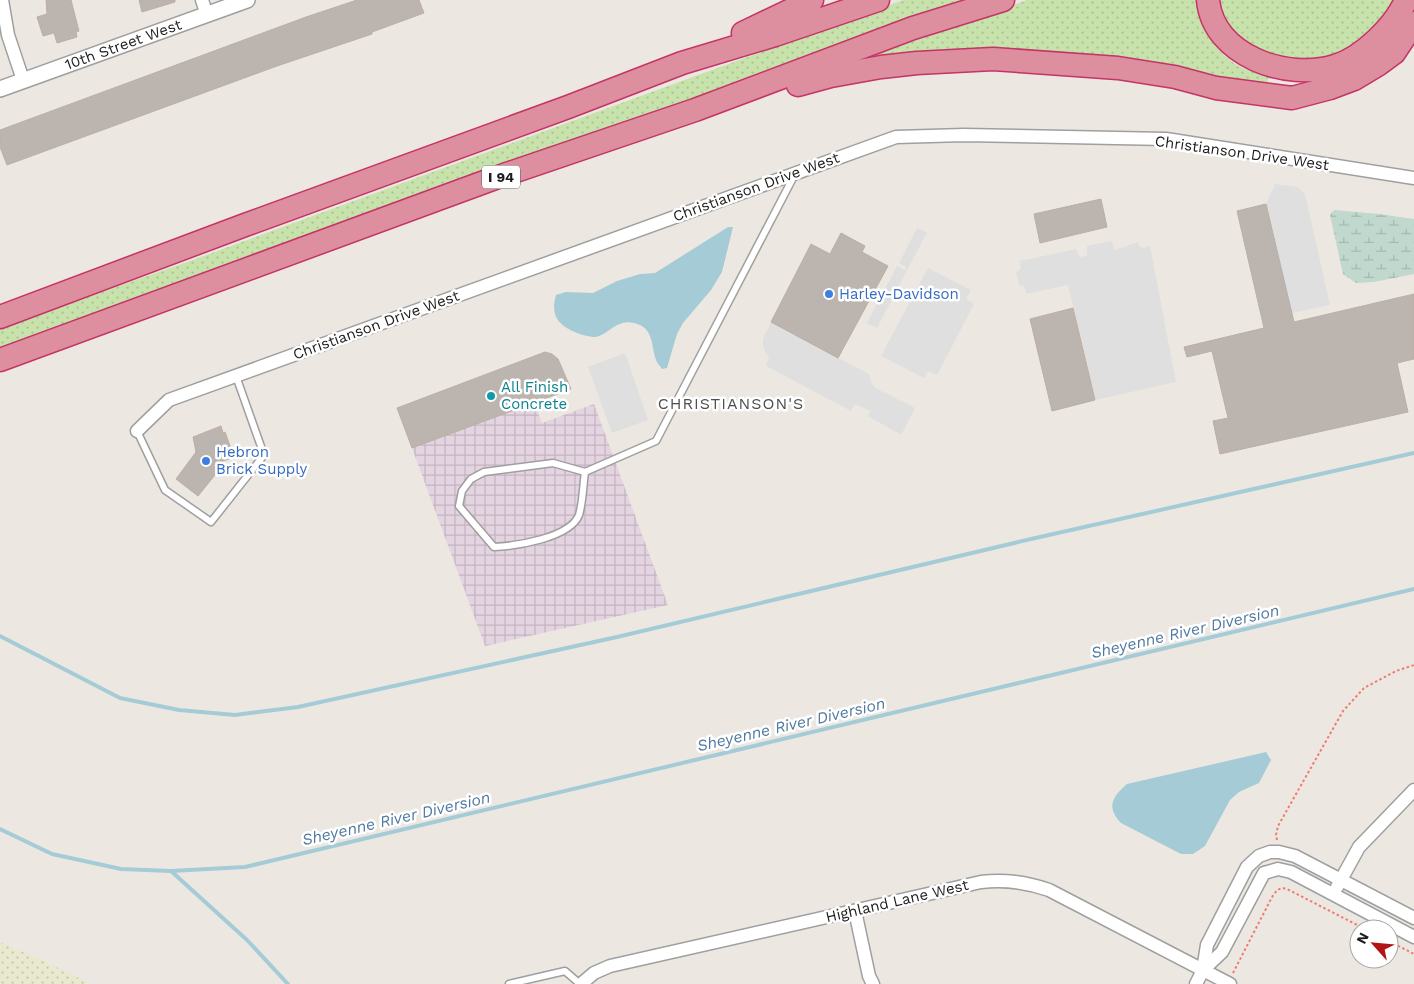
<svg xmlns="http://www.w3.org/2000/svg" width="1414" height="984" font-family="'Work Sans',sans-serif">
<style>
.industrial{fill:url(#industrial-grid)}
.farmland{fill:url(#farmland-dots)}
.grass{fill:url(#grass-dots)}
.wetland{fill:url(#wetland-marsh)}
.parking{fill:#dfdfdf}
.water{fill:#a5ccd6}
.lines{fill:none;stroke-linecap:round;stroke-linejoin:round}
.stream{stroke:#a5ccd6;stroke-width:4}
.building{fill:#bcb4ae;stroke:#bcafa5}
.service-casing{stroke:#9f9f9f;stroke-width:9}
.minor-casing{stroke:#9f9f9f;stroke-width:15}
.tertiary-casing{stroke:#9f9f9f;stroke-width:18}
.motorway-casing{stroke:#c53367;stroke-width:25}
.path{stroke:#ec7c72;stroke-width:2;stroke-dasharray:2.5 2.5;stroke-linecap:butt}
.service{stroke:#fff;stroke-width:6}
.minor{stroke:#fff;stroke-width:12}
.tertiary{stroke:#fff;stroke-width:15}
.motorway{stroke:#dd8f9f;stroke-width:22}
.shop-dot{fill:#3f7fe0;stroke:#fff;stroke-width:2}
.culture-dot{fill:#0f9aa8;stroke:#fff;stroke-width:2}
.labels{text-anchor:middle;stroke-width:5;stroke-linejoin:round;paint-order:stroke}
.shield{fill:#fff;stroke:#5f5f5f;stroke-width:1}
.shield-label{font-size:14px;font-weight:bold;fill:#1b1b1b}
.street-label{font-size:15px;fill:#1b1b1b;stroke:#fff}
.shop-label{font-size:15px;fill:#366cbe;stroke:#fff;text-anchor:start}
.culture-label{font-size:15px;fill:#0d838f;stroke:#fff;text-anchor:start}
.neighbourhood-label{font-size:16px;letter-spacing:1px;fill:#4e4e4e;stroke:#fff}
.water-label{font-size:16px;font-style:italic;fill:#517aa1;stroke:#fff}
</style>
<defs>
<pattern id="industrial-grid" width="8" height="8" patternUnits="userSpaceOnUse" patternTransform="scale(1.25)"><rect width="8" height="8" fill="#e4d4e1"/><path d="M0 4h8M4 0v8" fill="none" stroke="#c3b5c0"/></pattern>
<pattern id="farmland-dots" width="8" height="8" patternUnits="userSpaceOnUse" patternTransform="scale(1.25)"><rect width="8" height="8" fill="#e8e9ce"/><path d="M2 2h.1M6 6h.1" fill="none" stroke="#c6c7b0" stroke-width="1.8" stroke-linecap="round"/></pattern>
<pattern id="grass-dots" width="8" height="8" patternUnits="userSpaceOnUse" patternTransform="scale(1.25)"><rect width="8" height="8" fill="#c7e2ab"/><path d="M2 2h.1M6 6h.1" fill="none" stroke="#aac193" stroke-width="1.8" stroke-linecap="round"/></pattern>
<pattern id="wetland-marsh" width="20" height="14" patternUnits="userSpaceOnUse" patternTransform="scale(1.25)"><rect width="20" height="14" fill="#c0d8cd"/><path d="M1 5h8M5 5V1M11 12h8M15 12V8" fill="none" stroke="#a4b9af"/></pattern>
</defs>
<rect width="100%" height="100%" fill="#ece8e1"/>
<path class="industrial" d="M534 403 542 423 594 404 668 605 485 646 412 448Z"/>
<path class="farmland" d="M0 942 46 962 91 984H0Z"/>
<g class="grass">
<path d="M903 0H963L0 351V328L190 261Z"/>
<path d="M1027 0H1197C1202 28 1215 55 1243 68 1251 72 1260 74 1269 76L1267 85 879 63 878 54Z"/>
<path d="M1213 0H1396L1394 6 1361 40 1337 54 1302 65 1244 51Z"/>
</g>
<path class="wetland" d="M1334 210 1379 214 1414 219V274L1374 282 1356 283 1343 274 1330 215Z"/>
<g class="parking">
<path d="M1275 184 1297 187 1305 194 1330 305 1292 313 1266 204Z"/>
<path d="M917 228 927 232 877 328 867 323 897 266 904 270 906 269V267L899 263Z"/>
<path d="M1111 241 1115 250 1138 242 1139 246 1142 248 1150 246 1176 382 1095 400 1068 285 1026 294 1025 287 1019 285 1016 272 1021 269 1020 261 1076 249 1080 257 1087 256V246Z"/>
<path d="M928 268 971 290 966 299 974 304 937 375 928 371 924 378 881 356Z"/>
<path d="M771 322 869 374 871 382 875 388 915 408 901 435 868 416 870 411 855 404 851 411 766 366 769 358 763 347V339Z"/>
<path d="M625 353 648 420 612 433 588 367Z"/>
</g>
<g class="water">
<path d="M728 227H733L722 272 711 290 683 323 677 334 667 368 662 369C660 366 657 363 656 360 651 346 654 327 634 323 616 319 610 334 596 337 590 337 582 335 577 333 558 325 550 316 556 295L566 292 593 293 617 281 640 274 655 273Z"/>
<path d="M1266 752 1271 760 1259 783 1239 792 1230 800 1205 846 1193 854H1181L1121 823C1106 807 1112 797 1127 784Z"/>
</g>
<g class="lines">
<g class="stream">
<path d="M0 636 120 698 179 710 235 715 298 707 617 637 1031 539 1414 453"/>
<path d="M0 829 52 854 121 869 171 871 245 867 1414 589"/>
<path d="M171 871 247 940 288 984"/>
</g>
</g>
<g class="building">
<path d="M46 0H71L79 31 76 32 77 37 57 43 54 33 43 36 37 17 47 14Z"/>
<path d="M139 0H175V2L142 12Z"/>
<path d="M357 0H419L424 13 372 32V34L277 66 7 165 0 147V130L306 17Z"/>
<path d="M1101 199 1107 227 1040 243 1034 214Z"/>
<path d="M1266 204 1294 322 1414 294V359L1397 363 1408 412 1220 454 1213 421 1228 418 1212 351 1187 357 1184 347 1264 328 1237 211Z"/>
<path d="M841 233 865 246 862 252 888 266 838 358 771 322 811 244 830 254Z"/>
<path d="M1073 308 1095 400 1052 411 1030 319Z"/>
<path d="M545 352 552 354 558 359 571 389 412 448 397 408Z"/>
<path d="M221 426 223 433 225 432 234 457 213 465 219 470 198 496 176 479 196 452 193 437Z"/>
</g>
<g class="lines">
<g class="service-casing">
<g id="service">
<path d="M137 431 165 490 211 522 264 455 236 376"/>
<path d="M585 472C583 485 583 502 579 515 570 538 516 546 494 547L459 506 462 491 471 479 484 472 553 463 585 472 656 441 794 176"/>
<path d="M509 984 565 971 580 984"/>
</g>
</g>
<g class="minor-casing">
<g id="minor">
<path d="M2 0 8 35 23 80"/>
<path d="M202 0 207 15"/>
<path d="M137 431 169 400 896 137 964 135 1166 139 1414 178"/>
<path d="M1337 887 1359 847 1414 790"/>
<path d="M855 911 869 976 873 984"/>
<path d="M1203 970 1207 945 1247 867 1259 856 1270 852H1279L1295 856 1414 918"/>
<path d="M581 984 594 973 610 966 981 882C1005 879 1026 882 1049 890L1230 984"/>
<path d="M1196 984 1203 970 1222 952 1264 873 1278 869 1291 872 1414 937"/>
</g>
</g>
<g class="tertiary-casing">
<g id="tertiary">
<path id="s1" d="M0 89 247 0"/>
</g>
</g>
<g class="motorway-casing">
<g id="motorway">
<path d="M1208 0C1213 56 1287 81 1335 66 1362 58 1395 26 1406 0"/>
<path d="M743 33 812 0"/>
<path d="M798 85 831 76 881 67 917 63 993 59 1118 68 1175 77 1216 88 1292 98 1330 88 1354 79 1379 64 1394 53 1414 23"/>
<path d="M0 317 245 225 568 107 682 63 775 35 878 0"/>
<path d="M0 360 498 177 695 110 913 28 1003 0"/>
</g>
</g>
<g class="path">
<path d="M1277 840 1276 835 1278 826 1343 711 1364 688 1396 671 1414 665"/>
<path d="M1389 941 1414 954"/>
<path d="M1233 973 1271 899C1275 892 1279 886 1287 889L1365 929"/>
</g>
<use href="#service" class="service"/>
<use href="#minor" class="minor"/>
<use href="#tertiary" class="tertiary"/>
<use href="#motorway" class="motorway"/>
</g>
<g class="shop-dot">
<circle cx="829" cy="294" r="5"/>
<circle cx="206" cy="461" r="5"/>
</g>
<circle class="culture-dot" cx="491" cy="396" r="5"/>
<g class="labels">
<rect class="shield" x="482" y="165.5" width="38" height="23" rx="4"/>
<g class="shield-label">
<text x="501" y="182">I 94</text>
</g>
<g class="street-label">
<text dy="5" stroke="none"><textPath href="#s1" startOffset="131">10th Street West</textPath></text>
<text transform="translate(1242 153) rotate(8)" y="5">Christianson Drive West</text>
<text transform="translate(756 187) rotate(-20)" y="5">Christianson Drive West</text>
<text transform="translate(376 325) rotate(-20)" y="5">Christianson Drive West</text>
<text transform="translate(897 901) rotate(-13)" y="5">Highland Lane West</text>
</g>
<g class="shop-label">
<text x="839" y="299">Harley-Davidson</text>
<text x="216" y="457">Hebron<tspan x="216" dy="17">Brick Supply</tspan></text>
</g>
<g class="culture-label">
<text x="501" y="392">All Finish<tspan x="501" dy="17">Concrete</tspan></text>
</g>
<g class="neighbourhood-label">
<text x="731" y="409">CHRISTIANSON'S</text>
</g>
<g class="water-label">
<text transform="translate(1185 631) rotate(-13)" y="6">Sheyenne River Diversion</text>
<text transform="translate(791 724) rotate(-13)" y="6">Sheyenne River Diversion</text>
<text transform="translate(396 818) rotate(-13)" y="6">Sheyenne River Diversion</text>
</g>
</g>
<g transform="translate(1374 944) rotate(297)"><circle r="24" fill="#ffffff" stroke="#a4a4a4"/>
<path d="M0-4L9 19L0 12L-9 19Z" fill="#b41214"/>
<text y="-8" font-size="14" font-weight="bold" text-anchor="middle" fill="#1b1b1b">N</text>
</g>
</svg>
